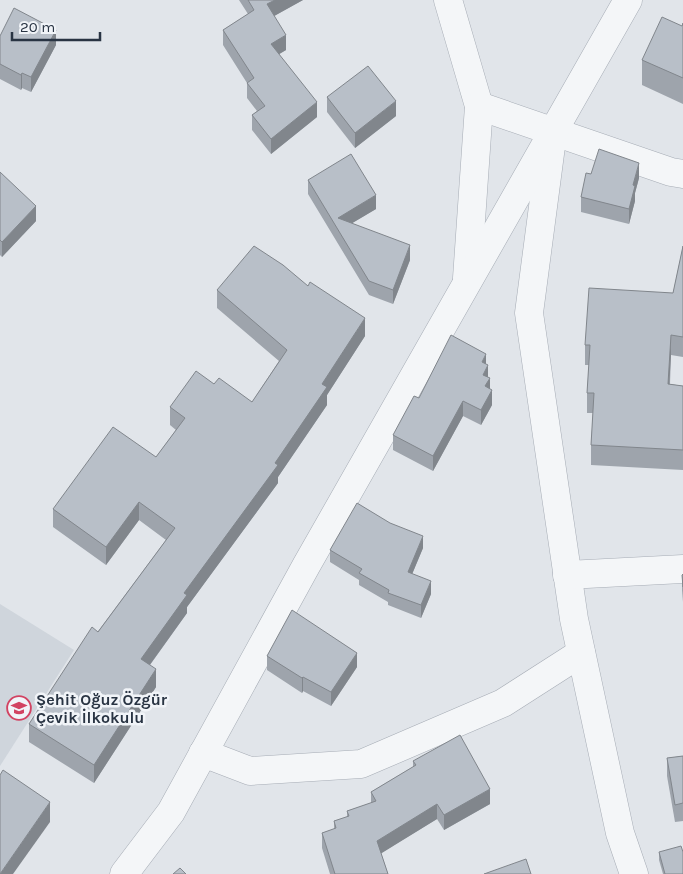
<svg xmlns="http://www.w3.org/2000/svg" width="683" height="874" font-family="Karla,sans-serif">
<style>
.built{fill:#cfd5dc}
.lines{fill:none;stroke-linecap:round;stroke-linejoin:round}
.minor-casing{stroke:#a6acb5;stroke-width:29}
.minor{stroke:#f4f6f8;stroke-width:28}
.wall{fill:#9ea4ac}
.shaded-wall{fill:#81868c}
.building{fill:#b8bfc8;stroke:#81868c}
.labels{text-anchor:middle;stroke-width:5;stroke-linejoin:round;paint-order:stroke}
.poi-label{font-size:16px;font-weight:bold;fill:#293443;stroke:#f1f4f8;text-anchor:start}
</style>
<rect width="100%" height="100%" fill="#e1e5ea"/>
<path class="built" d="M0 604 74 650 0 766Z"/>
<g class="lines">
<g class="minor-casing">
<g id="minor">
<path d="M448 0 479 106 467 278"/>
<path d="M479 106 671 172 683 174"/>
<path d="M551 146 529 313 574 619 620 833 634 874"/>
<path d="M567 575 683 569"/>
<path d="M203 753 250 771 361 764 503 703 581 653"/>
<path d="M124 874 171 812 306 566 628 0"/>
</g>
</g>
<use href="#minor" class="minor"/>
</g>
<g class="wall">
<path d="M239 0H303L274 16 286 50 279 54 317 117 271 154 252 130V115L257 111 247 98V83L223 45V30L248 14Z"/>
<path d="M683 23V104L642 85V60L682 26Z"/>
<path d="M0 36 56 45 31 92 22 88 21 90 0 79Z"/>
<path d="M327 97 396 116 355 148 327 112Z"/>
<path d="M0 172 36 221 2 257 0 255Z"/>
<path d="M591 174 639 178 635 193V201L629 224 581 212V197Z"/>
<path d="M308 180 376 209 352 223 410 260 393 304 369 295 308 194Z"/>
<path d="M683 246V357L671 355 670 384 683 386V470L591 465V445L593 413H587V393L589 365H585V345L673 293Z"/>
<path d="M217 290 365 336 327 395V405L278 477V483L187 607V613L150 665 156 687 94 783 29 742V724L166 540 139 520 106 565 53 527V509L156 457 176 430 170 425V407L214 384 252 402 279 361 217 308Z"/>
<path d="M486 364 492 405 481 425 463 416 433 471 393 450V435Z"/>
<path d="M423 548 412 574 431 594 421 618 388 605V602L359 585V580L330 562V550Z"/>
<path d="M683 574V602L682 590V575Z"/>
<path d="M267 656 357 667 331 706 303 691 302 693 267 670Z"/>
<path d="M683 756V821L675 822 667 776V758Z"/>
<path d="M413 761 490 804 444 830 437 819 381 853 388 874H330L322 848V833L334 829V821L347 817V811L371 803V792L413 767Z"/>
<path d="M659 852 683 874H663L659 860Z"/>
</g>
<g class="shaded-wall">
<path d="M275 0H303L267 20V4Z"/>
<path d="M56 30V45L31 92V77Z"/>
<path d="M286 35V50L271 59V44Z"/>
<path d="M22 73V88L21 90V75Z"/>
<path d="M396 101V116L355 148V133Z"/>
<path d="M317 102V117L271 154V139Z"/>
<path d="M639 163V178L635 193V201L629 224V209L633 185Z"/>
<path d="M376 195V209L339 231 338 218Z"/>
<path d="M36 206V221L2 257V242Z"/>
<path d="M410 245V260L393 304V290Z"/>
<path d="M365 318V336L327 395V405L278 477V483L187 607V613L141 677V659L184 593 275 463 322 384Z"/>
<path d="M671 335V355L668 404V384Z"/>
<path d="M486 354V369L482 362Z"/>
<path d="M488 365V380L483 375Z"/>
<path d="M490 378V393L485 386Z"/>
<path d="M492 390V405L481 425V410Z"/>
<path d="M463 401V416L433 471V456Z"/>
<path d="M139 502V520L106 565V547Z"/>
<path d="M423 536V548L408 584V572Z"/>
<path d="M431 581V594L421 618V605Z"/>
<path d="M357 653V667L331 706V692Z"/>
<path d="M156 669V687L94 783V765Z"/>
<path d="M303 677V691L302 693V678Z"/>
<path d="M490 789V804L444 830V815Z"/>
<path d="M50 802V822L13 874H0Z"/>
<path d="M437 804V819L377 856V841Z"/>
</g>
<g class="building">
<path d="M248 0H275L267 4 286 35 271 44 317 102 271 139 252 115 265 106 247 83 254 78 223 30 254 10Z"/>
<path d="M14 8 56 30 31 77 22 73 21 75 0 64V36Z"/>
<path d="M662 17 682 26 683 23V78L642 60Z"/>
<path d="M368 66 396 101 355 133 327 97Z"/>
<path d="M599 149 639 163 633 185 635 186 629 209 581 197 586 173 591 174Z"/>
<path d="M351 154 376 195 338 218 410 245 393 290 369 281 308 180Z"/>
<path d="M0 172 36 206 2 242 0 240Z"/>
<path d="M254 246 283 265 308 286 310 282 365 318 322 384 327 387 275 463 278 465 184 593 187 595 141 659 156 669 94 765 29 724 92 627 98 632 175 528 139 502 106 547 53 509 113 427 156 457 185 418 170 407 196 371 214 384 219 378 252 402 287 350 217 290Z"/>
<path d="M683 246V337L671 335 668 384 683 386V450L591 445 594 393H587L590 345H585L589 288 673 293Z"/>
<path d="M451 335 486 354 482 362 488 365 483 375 490 378 485 386 492 390 481 410 463 401 433 456 393 435 414 396 419 398Z"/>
<path d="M357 503 390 523 423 536 408 572 431 581 421 605 388 593 389 590 359 573 362 569 330 550Z"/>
<path d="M683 574V587L682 575Z"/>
<path d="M292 610 357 653 331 692 303 677 302 678 267 656Z"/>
<path d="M460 735 490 789 444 815 437 804 377 841 388 874H335L322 833 336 828 334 821 349 816 347 811 376 801 371 792 416 765 413 761Z"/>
<path d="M683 756V803L675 805 667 758Z"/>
<path d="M3 770 50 802 0 874V775Z"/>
<path d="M681 846 683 852V874H665L659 852Z"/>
<path d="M526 859 531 874H484Z"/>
<path d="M180 868 186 874H173Z"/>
</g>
<defs>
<g id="school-ring" transform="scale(1.25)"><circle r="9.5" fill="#f1f4f8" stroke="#d24362" stroke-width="1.5"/><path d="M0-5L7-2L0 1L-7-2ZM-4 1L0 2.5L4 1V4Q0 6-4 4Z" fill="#d24362"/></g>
</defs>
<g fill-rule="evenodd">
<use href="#school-ring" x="19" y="708"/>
</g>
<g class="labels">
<g class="poi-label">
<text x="36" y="705">Şehit Oğuz Özgür<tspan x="36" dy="18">Çevik İlkokulu</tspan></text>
</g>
</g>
<path d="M12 32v8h88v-8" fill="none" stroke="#293443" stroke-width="2.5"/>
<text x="20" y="32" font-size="15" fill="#293443" stroke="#f1f4f8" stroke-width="4" paint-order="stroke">20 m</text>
</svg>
